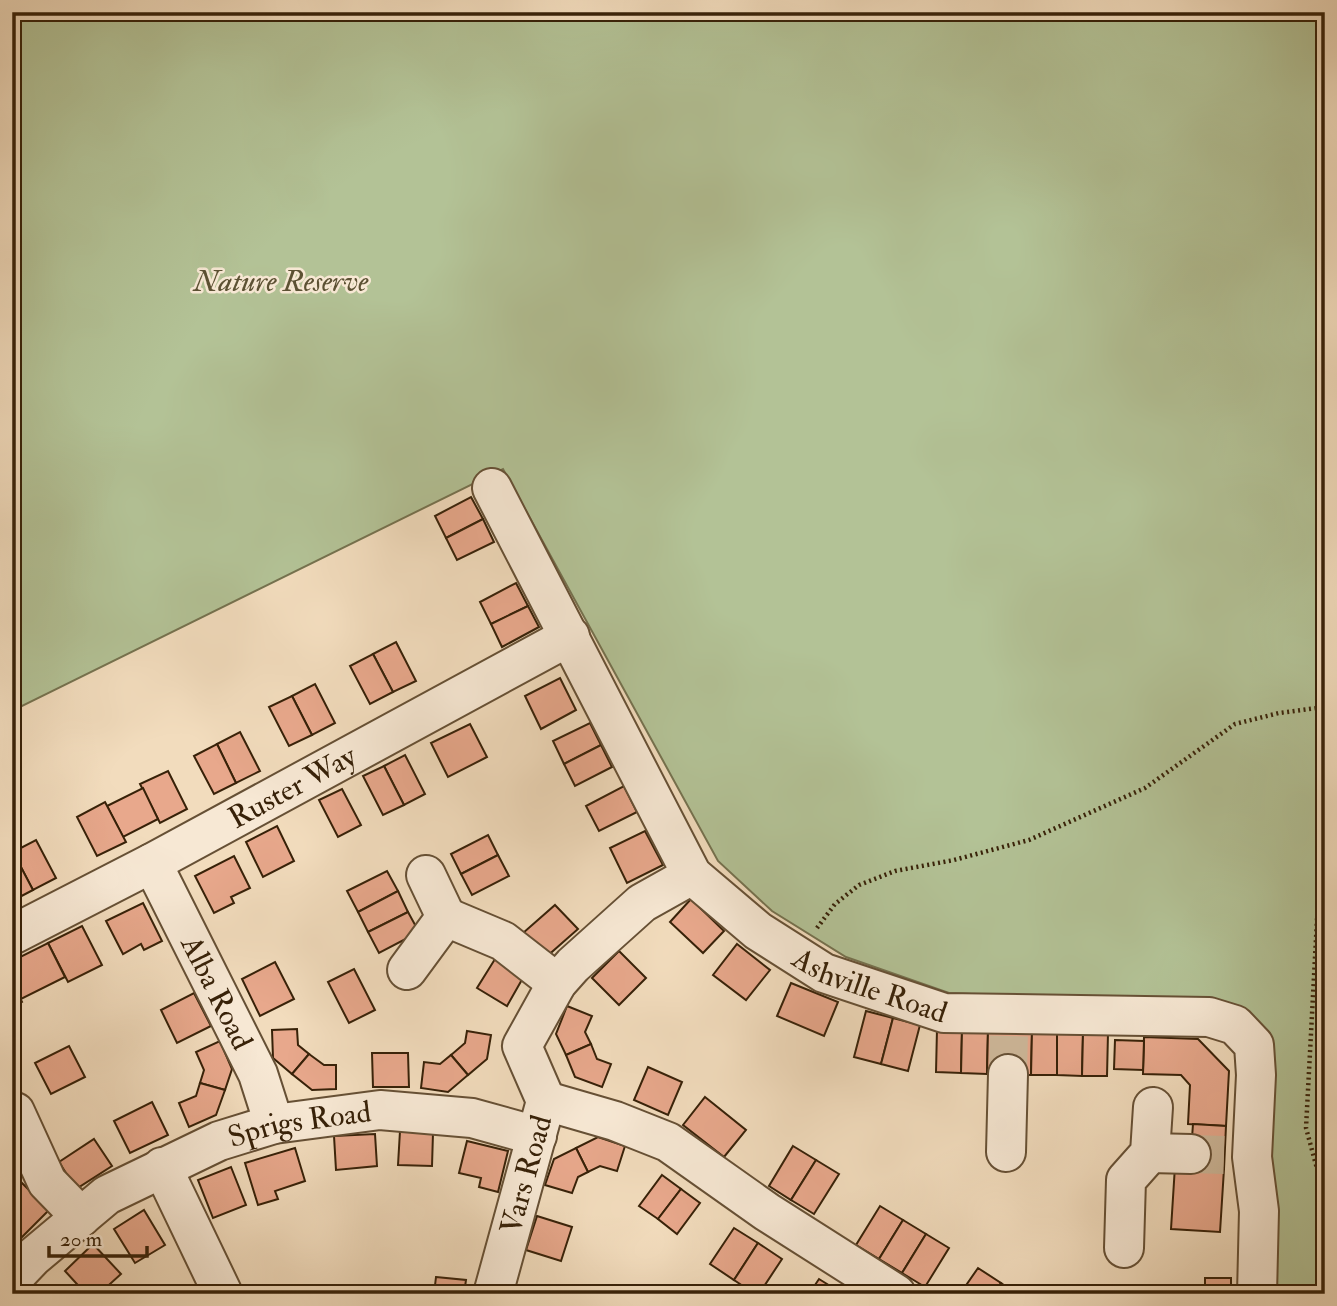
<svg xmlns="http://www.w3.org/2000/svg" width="1337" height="1306" font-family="'IM FELL Double Pica',serif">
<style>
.green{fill:#b3c296;stroke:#75724f;stroke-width:2}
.building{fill:#e8a88c;stroke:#372108;stroke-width:2}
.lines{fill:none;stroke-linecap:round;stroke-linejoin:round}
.minor-tunnel{stroke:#cdb799;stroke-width:38;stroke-dasharray:38 19;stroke-linecap:butt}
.minor-casing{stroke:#665035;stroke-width:42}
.path{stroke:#372108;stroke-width:4.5;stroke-dasharray:2 3.5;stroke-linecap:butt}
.minor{stroke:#f7e8d4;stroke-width:38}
.labels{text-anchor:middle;stroke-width:5;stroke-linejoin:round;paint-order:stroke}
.park-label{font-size:30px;font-style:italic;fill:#5c5133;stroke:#f7e8d4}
.street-label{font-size:30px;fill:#372108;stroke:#f7e8d4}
</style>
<rect width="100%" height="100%" fill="#f2dcbd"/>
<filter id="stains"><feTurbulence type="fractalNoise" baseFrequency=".00286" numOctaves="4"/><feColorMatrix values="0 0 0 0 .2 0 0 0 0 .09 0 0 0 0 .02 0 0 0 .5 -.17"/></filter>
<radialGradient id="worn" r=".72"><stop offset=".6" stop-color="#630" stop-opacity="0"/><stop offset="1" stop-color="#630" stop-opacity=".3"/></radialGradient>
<path class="green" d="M12 12H1325V1294H1269L1271 1047 1200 1004 949 993 846 957 772 911 718 861 503 469 12 711Z"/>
<g class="building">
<path d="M471 497 483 519 446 538 435 516Z"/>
<path d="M483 519 494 542 457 560 446 538Z"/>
<path d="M516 583 528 606 491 624 480 602Z"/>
<path d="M528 606 539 627 502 647 491 624Z"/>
<path d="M396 642 416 681 393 692 373 654Z"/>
<path d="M373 654 393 692 370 704 350 666Z"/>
<path d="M560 678 576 710 541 729 525 696Z"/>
<path d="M315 684 335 723 312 735 292 696Z"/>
<path d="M292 696 312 735 289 746 269 707Z"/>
<path d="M590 723 601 745 564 764 553 741Z"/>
<path d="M470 724 487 757 448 777 431 743Z"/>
<path d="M240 732 260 771 236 783 217 744Z"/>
<path d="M217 744 236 783 214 794 194 756Z"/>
<path d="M601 745 612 767 575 786 564 764Z"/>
<path d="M405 755 425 794 404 805 384 766Z"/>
<path d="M384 766 404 805 383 815 363 776Z"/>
<path d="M168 771 187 809 160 823 140 784Z"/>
<path d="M624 786 637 812 599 831 586 806Z"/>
<path d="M143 788 158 819 123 837 107 806Z"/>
<path d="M342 789 361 825 338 837 319 800Z"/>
<path d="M105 802 126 842 97 856 77 817Z"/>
<path d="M277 826 294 861 263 877 246 842Z"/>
<path d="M645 831 663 865 627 883 610 848Z"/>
<path d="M488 835 498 855 461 874 451 854Z"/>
<path d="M36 840 56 878 33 890 13 852Z"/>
<path d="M13 852 33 890 12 901V852Z"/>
<path d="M498 855 509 876 472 895 461 874Z"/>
<path d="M234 856 250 888 231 897 234 903 214 913 195 876Z"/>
<path d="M387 871 398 891 358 912 347 891Z"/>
<path d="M398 891 408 912 368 932 358 912Z"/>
<path d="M691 899 724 931 703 953 670 922Z"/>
<path d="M143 903 162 941 144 950 141 944 123 954 106 921Z"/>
<path d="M555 905 578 929 545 958 523 933Z"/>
<path d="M408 912 419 932 379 953 368 932Z"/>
<path d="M82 926 102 965 68 982 48 943Z"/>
<path d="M48 943 65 977 21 999 12 983V961Z"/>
<path d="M737 944 770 970 746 1000 713 975Z"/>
<path d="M619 951 646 978 619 1005 592 978Z"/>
<path d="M495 959 524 976 507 1006 477 988Z"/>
<path d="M275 962 294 999 260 1016 242 979Z"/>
<path d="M354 969 375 1010 349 1023 328 982Z"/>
<path d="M12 983 22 1002 12 1008Z"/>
<path d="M791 983 838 1002 824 1036 777 1016Z"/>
<path d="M194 993 211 1026 177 1043 161 1010Z"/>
<path d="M567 1006 592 1016 585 1032 591 1044 566 1055 556 1034Z"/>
<path d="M866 1011 893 1018 881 1064 854 1057Z"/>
<path d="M893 1018 920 1025 908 1071 881 1064Z"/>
<path d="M297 1029 298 1045 309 1054 292 1074 273 1058 272 1030Z"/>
<path d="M937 1029 962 1030 961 1073 936 1072Z"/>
<path d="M962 1030H988L987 1074 961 1073Z"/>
<path d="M988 1030 1032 1031 1031 1075 987 1074Z"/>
<path d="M467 1031 491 1035 487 1059 468 1075 451 1055 465 1043Z"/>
<path d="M1032 1031 1057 1032V1075H1031Z"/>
<path d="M1057 1032 1083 1033 1082 1076 1057 1075Z"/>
<path d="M1083 1033H1108L1107 1076H1082Z"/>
<path d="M1144 1037 1198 1039 1229 1071 1226 1126 1188 1124 1190 1085 1181 1075 1143 1074Z"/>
<path d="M1115 1040 1144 1041 1143 1070 1114 1069Z"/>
<path d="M220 1041 232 1069 225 1090 200 1083 204 1070 196 1052Z"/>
<path d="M591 1044 597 1059 611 1064 602 1087 575 1077 566 1055Z"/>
<path d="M69 1046 85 1077 51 1094 35 1063Z"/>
<path d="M372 1053H408L409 1087H373Z"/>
<path d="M309 1054 324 1065H336V1089L312 1090 292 1074Z"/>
<path d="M451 1055 468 1075 448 1092 421 1088 424 1062 440 1064Z"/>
<path d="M648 1067 682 1082 668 1115 634 1100Z"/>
<path d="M200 1083 225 1090 216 1115 189 1127 179 1103 196 1096Z"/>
<path d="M705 1097 746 1130 724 1157 683 1125Z"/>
<path d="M152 1102 168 1135 130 1153 114 1121Z"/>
<path d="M1193 1124 1226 1126 1224 1169 1190 1166Z"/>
<path d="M400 1131 433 1133 432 1166 398 1165Z"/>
<path d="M375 1134 377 1166 336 1170 334 1136Z"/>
<path d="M598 1137 625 1146 617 1171 600 1166 588 1172 576 1148Z"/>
<path d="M94 1139 112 1166 76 1189 59 1162Z"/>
<path d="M467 1141 508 1151 498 1192 479 1187 481 1178 459 1173Z"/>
<path d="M793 1146 816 1160 791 1200 769 1186Z"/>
<path d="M295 1148 305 1181 275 1191 278 1199 258 1205 245 1163Z"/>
<path d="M576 1148 588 1172 578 1177 572 1193 545 1185 554 1159Z"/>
<path d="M816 1160 839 1174 814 1214 791 1200Z"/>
<path d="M1175 1166 1224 1169 1220 1232 1171 1229Z"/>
<path d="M231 1167 246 1205 213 1218 198 1180Z"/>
<path d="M662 1175 681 1189 658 1219 639 1206Z"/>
<path d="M22 1183 49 1210 20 1239 12 1231V1194Z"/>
<path d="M681 1189 700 1203 677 1234 658 1219Z"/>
<path d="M880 1206 903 1220 879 1259 856 1245Z"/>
<path d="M144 1210 165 1245 135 1263 114 1229Z"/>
<path d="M537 1216 572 1227 561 1261 526 1250Z"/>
<path d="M903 1220 926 1234 902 1273 879 1259Z"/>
<path d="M734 1228 758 1243 734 1280 710 1264Z"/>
<path d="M926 1234 949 1248 925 1287 902 1273Z"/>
<path d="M758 1243 782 1259 759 1294H755L734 1280Z"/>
<path d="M93 1244 121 1274 99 1294H86L65 1271Z"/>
<path d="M978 1268 1001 1283 994 1294H960Z"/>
<path d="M436 1277 466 1280 464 1294H434Z"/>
<rect x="1205" y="1278" width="26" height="16"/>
<path d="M819 1279 843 1294H809Z"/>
<path d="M1001 1283 1017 1294H994Z"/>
</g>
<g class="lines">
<g class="minor-tunnel">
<path d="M1008 1074 1009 1031"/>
<path d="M1191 1154 1224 1155"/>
</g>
<g class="minor-casing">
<g id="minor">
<path id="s1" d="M492 488 692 875 758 931 824 973 944 1013 1209 1017 1235 1025 1254 1045 1256 1075 1252 1157 1259 1211 1257 1294"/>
<path id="s2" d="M152 863 258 1074 274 1124"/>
<path d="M446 917 503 941 557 983"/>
<path id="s3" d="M12 935 152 863 570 636"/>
<path d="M407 970 446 917 426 875"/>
<path d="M546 1101 615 1121 668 1142 767 1212 896 1294"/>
<path d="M15 1112 47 1182 81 1217"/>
<path d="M1006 1152 1008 1074"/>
<path d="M1150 1153 1191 1154"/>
<path d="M162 1167 223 1294"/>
<path d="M1124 1248 1126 1180 1150 1153 1153 1107"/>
<path id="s4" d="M12 1279 33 1257 107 1195 219 1141 274 1124 380 1110 472 1118 537 1136"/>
<path id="s5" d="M493 1294 546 1101 522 1046 557 983 573 965 642 903 692 875"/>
</g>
</g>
<g class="path">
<path d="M1325 881 1318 901 1306 1128 1325 1198"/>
<path d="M817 928 835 904 859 885 895 871 954 860 1029 840 1145 788 1235 724 1279 713 1325 707"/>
</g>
<use href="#minor" class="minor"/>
</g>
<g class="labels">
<g class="park-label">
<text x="281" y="291">Nature Reserve</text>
</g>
<g class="street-label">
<text dy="10" stroke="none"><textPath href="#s3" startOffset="317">Ruster Way</textPath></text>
<text dy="10" stroke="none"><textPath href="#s1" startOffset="648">Ashville Road</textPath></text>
<text dy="10" stroke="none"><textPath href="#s2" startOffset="145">Alba Road</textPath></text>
<text dy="10" stroke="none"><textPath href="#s4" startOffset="334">Sprigs Road</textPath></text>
<text dy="10" stroke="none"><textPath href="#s5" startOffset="124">Vars Road</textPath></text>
</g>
</g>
<rect width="1337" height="1306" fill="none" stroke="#f2dcbd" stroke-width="42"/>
<rect x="14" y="14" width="1309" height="1278" fill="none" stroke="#372108" stroke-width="3.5"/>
<rect x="21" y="21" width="1295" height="1264" fill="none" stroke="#372108" stroke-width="2"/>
<path d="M49 1246v10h98v-10" fill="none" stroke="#372108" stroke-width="3.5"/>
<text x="60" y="1246" font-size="21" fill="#372108" stroke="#f7e8d4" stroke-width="5" paint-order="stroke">20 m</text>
<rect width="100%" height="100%" filter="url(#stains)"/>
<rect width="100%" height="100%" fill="url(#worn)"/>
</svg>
